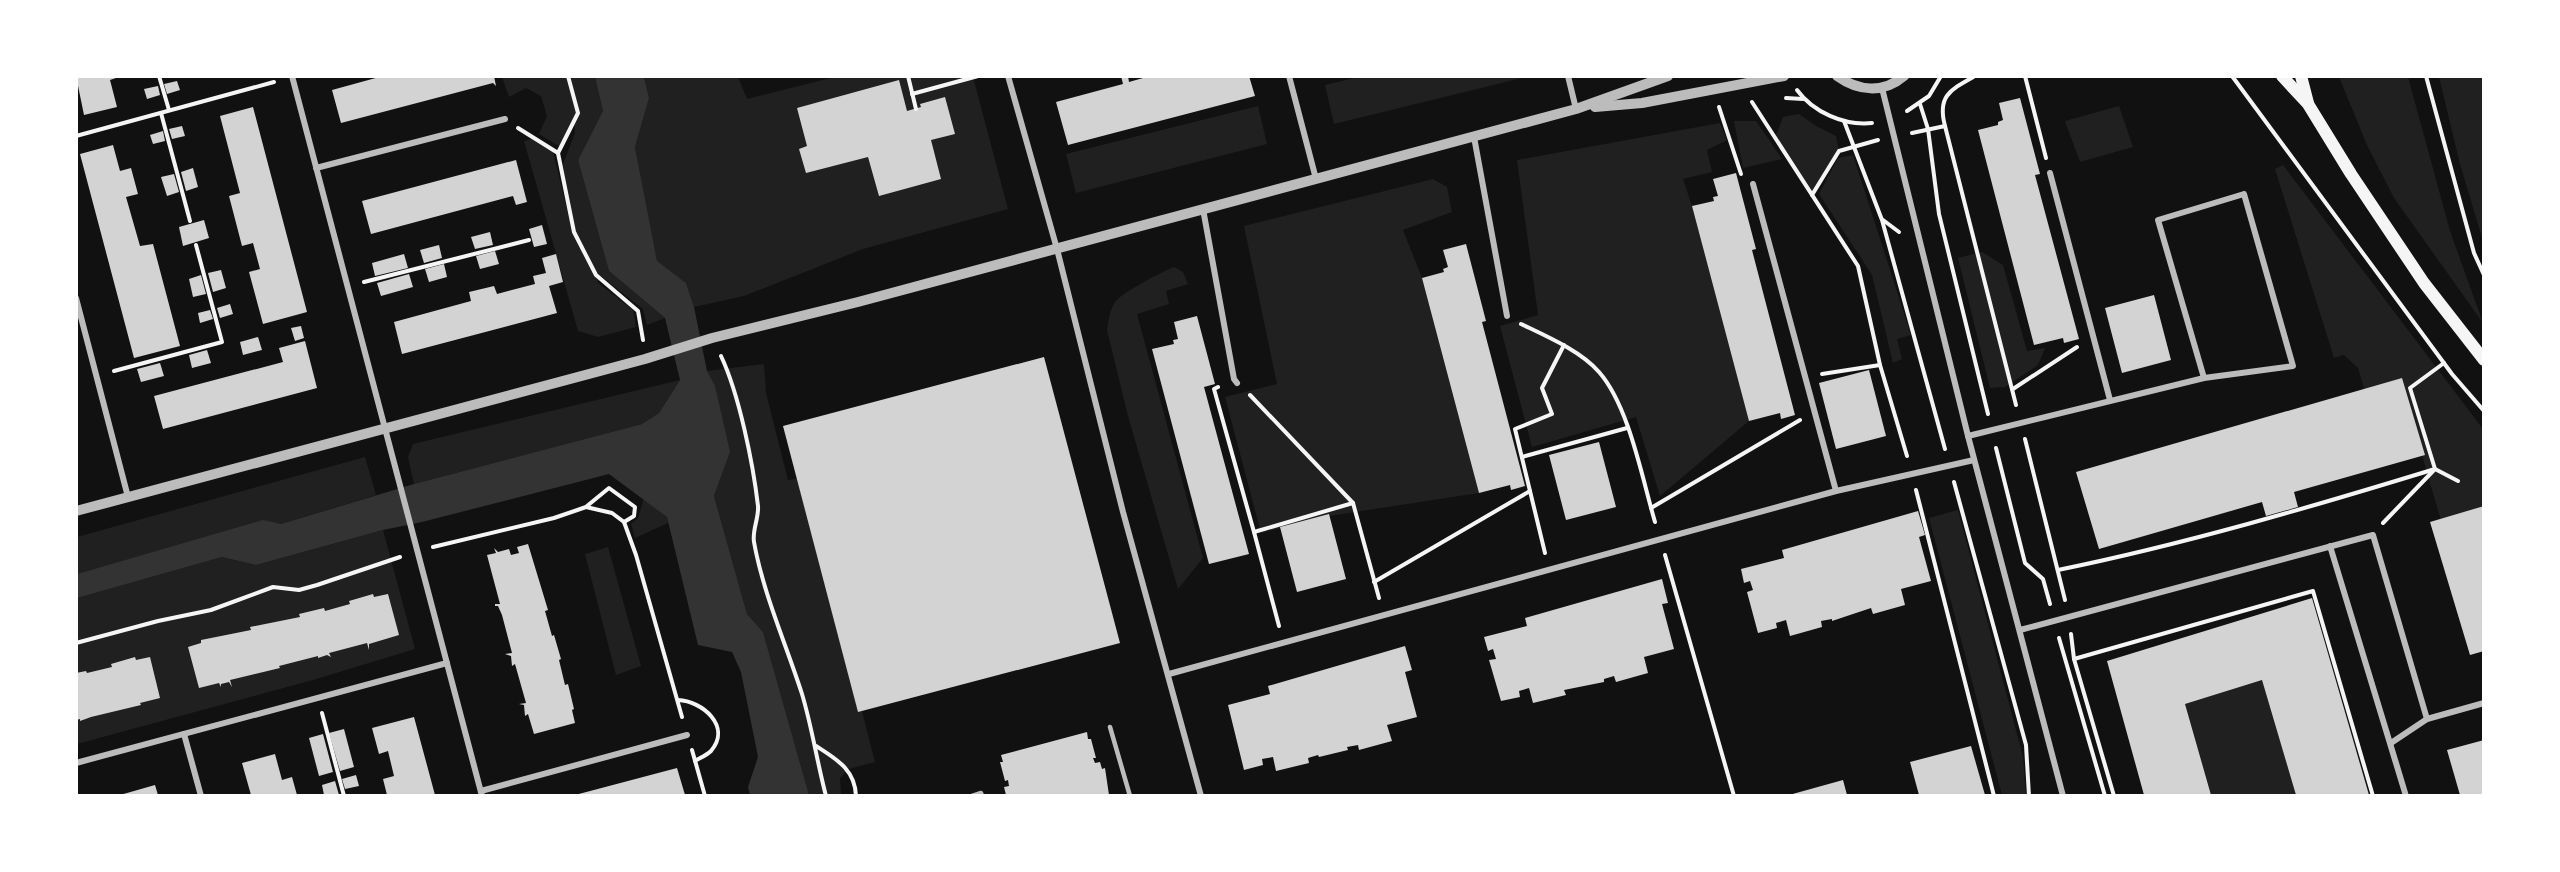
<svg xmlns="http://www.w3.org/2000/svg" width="2560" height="872" font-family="Manrope,sans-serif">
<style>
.green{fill:#202020}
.water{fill:#333}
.building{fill:#d3d3d3}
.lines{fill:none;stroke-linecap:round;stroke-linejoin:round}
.path{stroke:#f5f5f5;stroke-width:4}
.service{stroke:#bcbcbc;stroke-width:4.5}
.minor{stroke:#bcbcbc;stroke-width:6}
.tertiary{stroke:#bcbcbc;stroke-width:10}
.secondary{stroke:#f5f5f5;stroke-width:12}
</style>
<rect width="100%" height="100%" fill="#111"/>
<g class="green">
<path d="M502 77H595L603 111 578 160 609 271 665 318 647 325 643 309 602 277 597 282 633 310 636 327 598 337 578 331 524 141 531 139 553 152 568 213 563 164 575 133 574 116 569 131 559 146 539 134 547 116 541 96 526 88 509 97Z"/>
<path d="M644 77H738L747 99 835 77H973L1008 209 863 249 744 296 694 307 686 283 657 262 635 147 649 98Z"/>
<path d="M1358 77V76L1526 77 1334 124 1325 85Z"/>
<path d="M2339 77H2408L2450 231 2483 323 2394 198 2367 145Z"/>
<path d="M2439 77H2483V241L2460 164Z"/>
<path d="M1258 106 1267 144 1076 193 1066 154Z"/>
<path d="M2119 106 2133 147 2080 162 2065 121Z"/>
<path d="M1799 114 1816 126 1836 136 1839 151 1812 195 1775 138 1783 117Z"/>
<path d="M1734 121H1756L1782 159 1743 168Z"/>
<path d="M1720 123 1727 140 1707 150 1712 172 1683 179 1692 206 1749 421 1660 496 1636 417 1532 447 1500 326 1538 315 1517 160Z"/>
<path d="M1853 155 1911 335 1897 339 1902 359 1893 363 1872 275 1819 194 1838 158Z"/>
<path d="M2283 165 2483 429V511L2442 524 2403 390 2367 398 2358 368 2344 355 2334 358 2275 169Z"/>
<path d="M1433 179 1447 187 1452 212 1403 230 1422 278 1479 493 1329 516 1261 533 1225 397 1277 384 1244 226Z"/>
<path d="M1982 252 2003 265 2027 351 2045 348 2038 365 2005 387 1990 388 1958 258Z"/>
<path d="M1174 267 1183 272 1188 284 1166 291 1169 304 1137 314 1203 558 1178 589 1128 416 1107 330C1108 322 1110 310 1115 302 1124 291 1160 273 1174 267Z"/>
<path d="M764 364 766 393 788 480 802 478 875 762 849 769 840 778 841 795H809L763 632 747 614 714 496 730 452 707 371Z"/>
<path d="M680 380 659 413 642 424 414 484 408 457 413 444Z"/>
<path d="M365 457 376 495 281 524 263 521 77 574V537Z"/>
<path d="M644 498 667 517 668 523 635 538 631 524 638 518Z"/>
<path d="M1958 510 2023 757 2026 795H2002L1929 518Z"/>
<path d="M383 530 415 649 313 680 77 744V598L222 557 256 565Z"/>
<path d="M608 547 641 666 616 675 585 554Z"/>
<path d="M2262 680 2296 795H2211L2185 704Z"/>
</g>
<path class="water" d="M595 77H644L649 98 635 147 657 261 686 283 694 307 707 371 715 386 730 452 714 496 747 614 763 632 809 795H750L748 787 758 757 741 672 732 652 698 645 667 517 609 474 422 522 383 530 256 565 222 557 77 598V574L263 520 281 524 414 484 642 424 659 413 680 380 665 318 609 271 578 160 603 111Z"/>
<g class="building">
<path d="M76 76H122L110 80 117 107 84 115Z"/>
<path d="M383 76H494L496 86 493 83 341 123 332 90Z"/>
<path d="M1121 76H1128L1129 82 1150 76H1249L1255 96 1068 145 1056 102 1123 84Z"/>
<path d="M899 80 907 111 921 107 920 104 945 97 955 134 931 140 941 179 879 196 868 157 806 173 799 149 807 146 797 108Z"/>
<path d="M177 81 180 90 167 94 164 84Z"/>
<path d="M158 86 160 95 147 99 144 89Z"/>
<path d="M2020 98 2040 174 2035 175 2079 339 2064 343 2063 338 2034 345 1978 130 1998 125V122L2003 120 1999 103Z"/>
<path d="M253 107 307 312 263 324 249 272 260 269 253 243 242 246 229 196 240 193 220 116Z"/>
<path d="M182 126 185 136 172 139 169 129Z"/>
<path d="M163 131 165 141 153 144 150 135Z"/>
<path d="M113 145 120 171 131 168 138 194 126 197 140 246 153 244 180 346 134 358 80 154Z"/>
<path d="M516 160 527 202 516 205 513 196 371 234 362 201Z"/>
<path d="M193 168 198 187 186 191 181 172Z"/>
<path d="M1736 173 1756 249 1752 250 1795 415 1781 419 1780 413 1749 421 1692 206 1714 201 1713 197 1718 196 1713 179Z"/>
<path d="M174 174 179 192 167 196 161 177Z"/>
<path d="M204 220 209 238 183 246 179 227Z"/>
<path d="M542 225 547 244 534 247 529 229Z"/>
<path d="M490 232 493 245 475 249 471 237Z"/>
<path d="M1466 244 1486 321 1482 322 1525 486 1511 490 1510 485 1479 493 1422 278 1444 272 1443 269 1448 267 1443 250Z"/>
<path d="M439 245 442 258 424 263 420 250Z"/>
<path d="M495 251 499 264 480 269 476 256Z"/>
<path d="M404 254 408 268 375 276 372 263Z"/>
<path d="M556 254 563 282 549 286 557 313 402 354 394 322 471 301 469 292 494 286 497 294 535 284 533 276 546 273 542 258Z"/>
<path d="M444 264 447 277 429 282 425 269Z"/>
<path d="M221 270 226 288 213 292 208 273Z"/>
<path d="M409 274 413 287 381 296 377 283Z"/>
<path d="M201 275 206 294 193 297 189 279Z"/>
<path d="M2154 295 2171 360 2122 373 2105 308Z"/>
<path d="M230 304 233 314 220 318 217 308Z"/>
<path d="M210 310 213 319 200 323 198 313Z"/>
<path d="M1197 316 1215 384 1204 387 1249 554 1209 564 1152 349 1174 344 1173 340 1178 339 1174 322Z"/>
<path d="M301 326 304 338 295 341 291 328Z"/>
<path d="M258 337 262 350 243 355 240 342Z"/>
<path d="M305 341 317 388 163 429 154 396 283 362 279 348Z"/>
<path d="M207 350 211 363 192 368 189 355Z"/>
<path d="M1044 357 1120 643 858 712 783 426Z"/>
<path d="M160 363 164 376 141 382 137 369Z"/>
<path d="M1869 370 1886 436 1836 449 1819 383Z"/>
<path d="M2402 378 2425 455 2294 492 2298 507 2266 516 2262 502 2099 549 2076 472Z"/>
<path d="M1599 442 1616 507 1566 520 1549 455Z"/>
<path d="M2484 506V651L2470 655 2430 522Z"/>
<path d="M1918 511 1925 535 1919 537 1931 581 1901 589 1905 605 1873 614 1871 608 1832 621V619L1821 621 1822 627 1790 636 1786 620 1776 623 1777 628 1758 633 1747 592 1753 590 1750 581 1744 583 1741 569 1784 558 1782 550Z"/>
<path d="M1329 514 1346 579 1297 592 1280 527Z"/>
<path d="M528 544 548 610 545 611 552 636 554 635 561 659 559 660 565 685 568 684 574 709 572 710 575 723 534 734 528 714 525 716 524 705 519 704 526 703 515 664 512 666 511 656 505 654 512 653 502 615 498 606H495V604H500L487 555 496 553 494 548 498 552 509 549 511 555 519 553 517 547Z"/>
<path d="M1662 579 1668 603 1662 604 1674 649 1644 657 1648 673 1616 682 1614 676 1604 679V682L1564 690 1566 695 1533 703 1529 688 1519 691 1520 697 1501 701 1489 660 1496 659 1493 649 1488 651 1484 637 1527 626 1525 618Z"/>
<path d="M373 594 374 597 388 594 399 635 369 644V650L367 643 329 653 331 657 327 655 318 658V656L279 666 280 668 230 680 232 687 229 682 221 684V687L219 683 199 688 188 647 201 643V640L251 630 250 627 300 617 299 614 324 608 325 611 350 604 349 601Z"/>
<path d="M2312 598 2369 795H2296L2262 680 2185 704 2211 795H2144L2107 661Z"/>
<path d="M1405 646 1412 670 1405 672 1417 717 1387 725 1392 741 1359 750 1358 745 1347 747 1348 750 1319 757 1318 755 1308 758 1309 763 1276 771 1273 757 1262 759 1263 765 1244 770 1228 705 1270 694 1268 686Z"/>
<path d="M135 657 136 660 150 657 160 698 140 703 141 705 91 717 80 721V719L76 720V673L86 671 87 673 112 667 111 664Z"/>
<path d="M414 717 435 795H387L383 779 394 776 388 751 379 754 372 728Z"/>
<path d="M344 729 354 767 340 771 329 733Z"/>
<path d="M1087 732 1088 739H1091L1096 758H1093L1095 763 1100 762 1102 769 1105 768 1109 795H1006L1004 787 1009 786 1008 780 1005 781 1000 762H1003L1001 755Z"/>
<path d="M323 734 333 772 319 776 309 738Z"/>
<path d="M2484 740V795H2460L2447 750Z"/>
<path d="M1971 746 1985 795H1919L1910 762Z"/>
<path d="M275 754 282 780 292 777 297 795H251L242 763Z"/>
<path d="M677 768 685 795H575Z"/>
<path d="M356 775 359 786 345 789 342 779Z"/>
<path d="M1843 780 1847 795H1789Z"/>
<path d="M335 781 339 795H324L322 785Z"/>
<path d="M155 785 158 795H120Z"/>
</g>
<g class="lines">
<g class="path">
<path d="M159 76 169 110"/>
<path d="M568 76 578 113 558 153 574 232 596 275 638 311 643 340"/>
<path d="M908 76 916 109"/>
<path d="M2025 76 2046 158"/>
<path d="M2091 76H2107"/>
<path d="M2232 76 2452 374 2484 411"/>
<path d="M2426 76 2474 253 2484 275"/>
<path d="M1797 90C1813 112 1844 126 1872 123"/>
<path d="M912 94 978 76"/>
<path d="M1786 98 1803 99"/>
<path d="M1752 102 1858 266 1880 365 1907 456"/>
<path d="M1920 104 1928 129 1939 214 1988 414"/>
<path d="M1719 107 1741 174"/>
<path d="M1907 111 1929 96 1941 76"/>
<path d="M161 113 190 221"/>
<path d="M1844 121 1882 220 1945 449"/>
<path d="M1945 126C1937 96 1950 90 1975 76"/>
<path d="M518 128 558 153"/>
<path d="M1912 133 1945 126 2016 405"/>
<path d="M76 136 274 82"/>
<path d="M1812 195 1839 151 1878 140"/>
<path d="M1883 220 1899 232"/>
<path d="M364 282 529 240"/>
<path d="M1521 324C1546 336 1581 351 1599 372 1629 406 1642 478 1655 522"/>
<path d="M721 356C739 394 753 463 758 506 759 518 752 530 754 542 763 593 786 644 802 694 812 727 817 762 826 796"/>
<path d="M114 371 222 342 196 245"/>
<path d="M1822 374 1880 365"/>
<path d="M1218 387 1214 389 1254 532"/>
<path d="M2013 389 2077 347"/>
<path d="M1250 395 1353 503 1379 598"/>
<path d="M2025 439 2065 600"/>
<path d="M1996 448 2025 563 2043 579 2050 604"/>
<path d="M1522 457 1627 428"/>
<path d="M1954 482 2026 745 2029 796"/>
<path d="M1916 490 1994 796"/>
<path d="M587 506 609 488 635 507 634 516 624 522"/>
<path d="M1651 508 1800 420"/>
<path d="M2383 523 2435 469 2458 481"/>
<path d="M433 547 554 518 586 507 612 513 624 522 636 555 682 717"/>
<path d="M1545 553 1515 429 1552 414 1542 388 1564 345"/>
<path d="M1665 555 1734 796"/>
<path d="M2058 570C2185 544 2311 507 2435 469L2410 388 2444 363"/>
<path d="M1374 582 1530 491"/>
<path d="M1279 626 1254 532 1353 503"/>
<path d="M2071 634 2074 659 2114 796"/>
<path d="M2059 638 2105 796"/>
<path d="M76 643 158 621 211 610 273 587 299 590 317 585 400 557"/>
<path d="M2074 659 2313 591 2373 796"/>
<path d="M678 700C702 701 732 726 711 751 707 755 700 758 695 761"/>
<path d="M322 713 344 796"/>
<path d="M816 746C836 759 855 769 856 796"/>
<path d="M692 750 705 796"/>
</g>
<g class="service">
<path d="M1110 727 1130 796"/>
<path d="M972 796 981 793 982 796"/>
</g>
<g class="minor">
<path d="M292 76 482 796"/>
<path d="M1008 76 1057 249 1123 512 1201 796"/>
<path d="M1289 76 1316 179"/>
<path d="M1568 76 1576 109"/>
<path d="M1882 88 1968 436 2063 796"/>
<path d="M1474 137 1507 316"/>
<path d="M316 168 505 119"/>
<path d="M2050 173 2110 400"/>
<path d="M1753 184 1836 491"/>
<path d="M1203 209 1234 379 1237 383"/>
<path d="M76 298 128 497"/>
<path d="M1968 436 2204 378 2293 366 2244 194 2158 220 2204 378"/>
<path d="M2330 546 2406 796"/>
<path d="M2020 630 2373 535 2427 719"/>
<path d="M1169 674 1836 491 1974 460"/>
<path d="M184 734 201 796"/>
<path d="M2391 743 2427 719 2484 703"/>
<path d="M76 763 447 663"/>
<path d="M481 791 687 735"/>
</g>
<g class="tertiary">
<path d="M1837 76C1858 91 1883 94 1904 76"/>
<path d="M1595 107 1642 103 1784 76"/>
<path d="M76 511 645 359 712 338 858 302 1576 109 1668 76"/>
</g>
<g class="secondary">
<path d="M2282 76 2308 104 2351 174 2424 283 2484 360"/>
<path d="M2301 76 2308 103"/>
</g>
</g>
<rect width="2560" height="872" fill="none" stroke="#ffffff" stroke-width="156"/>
</svg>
